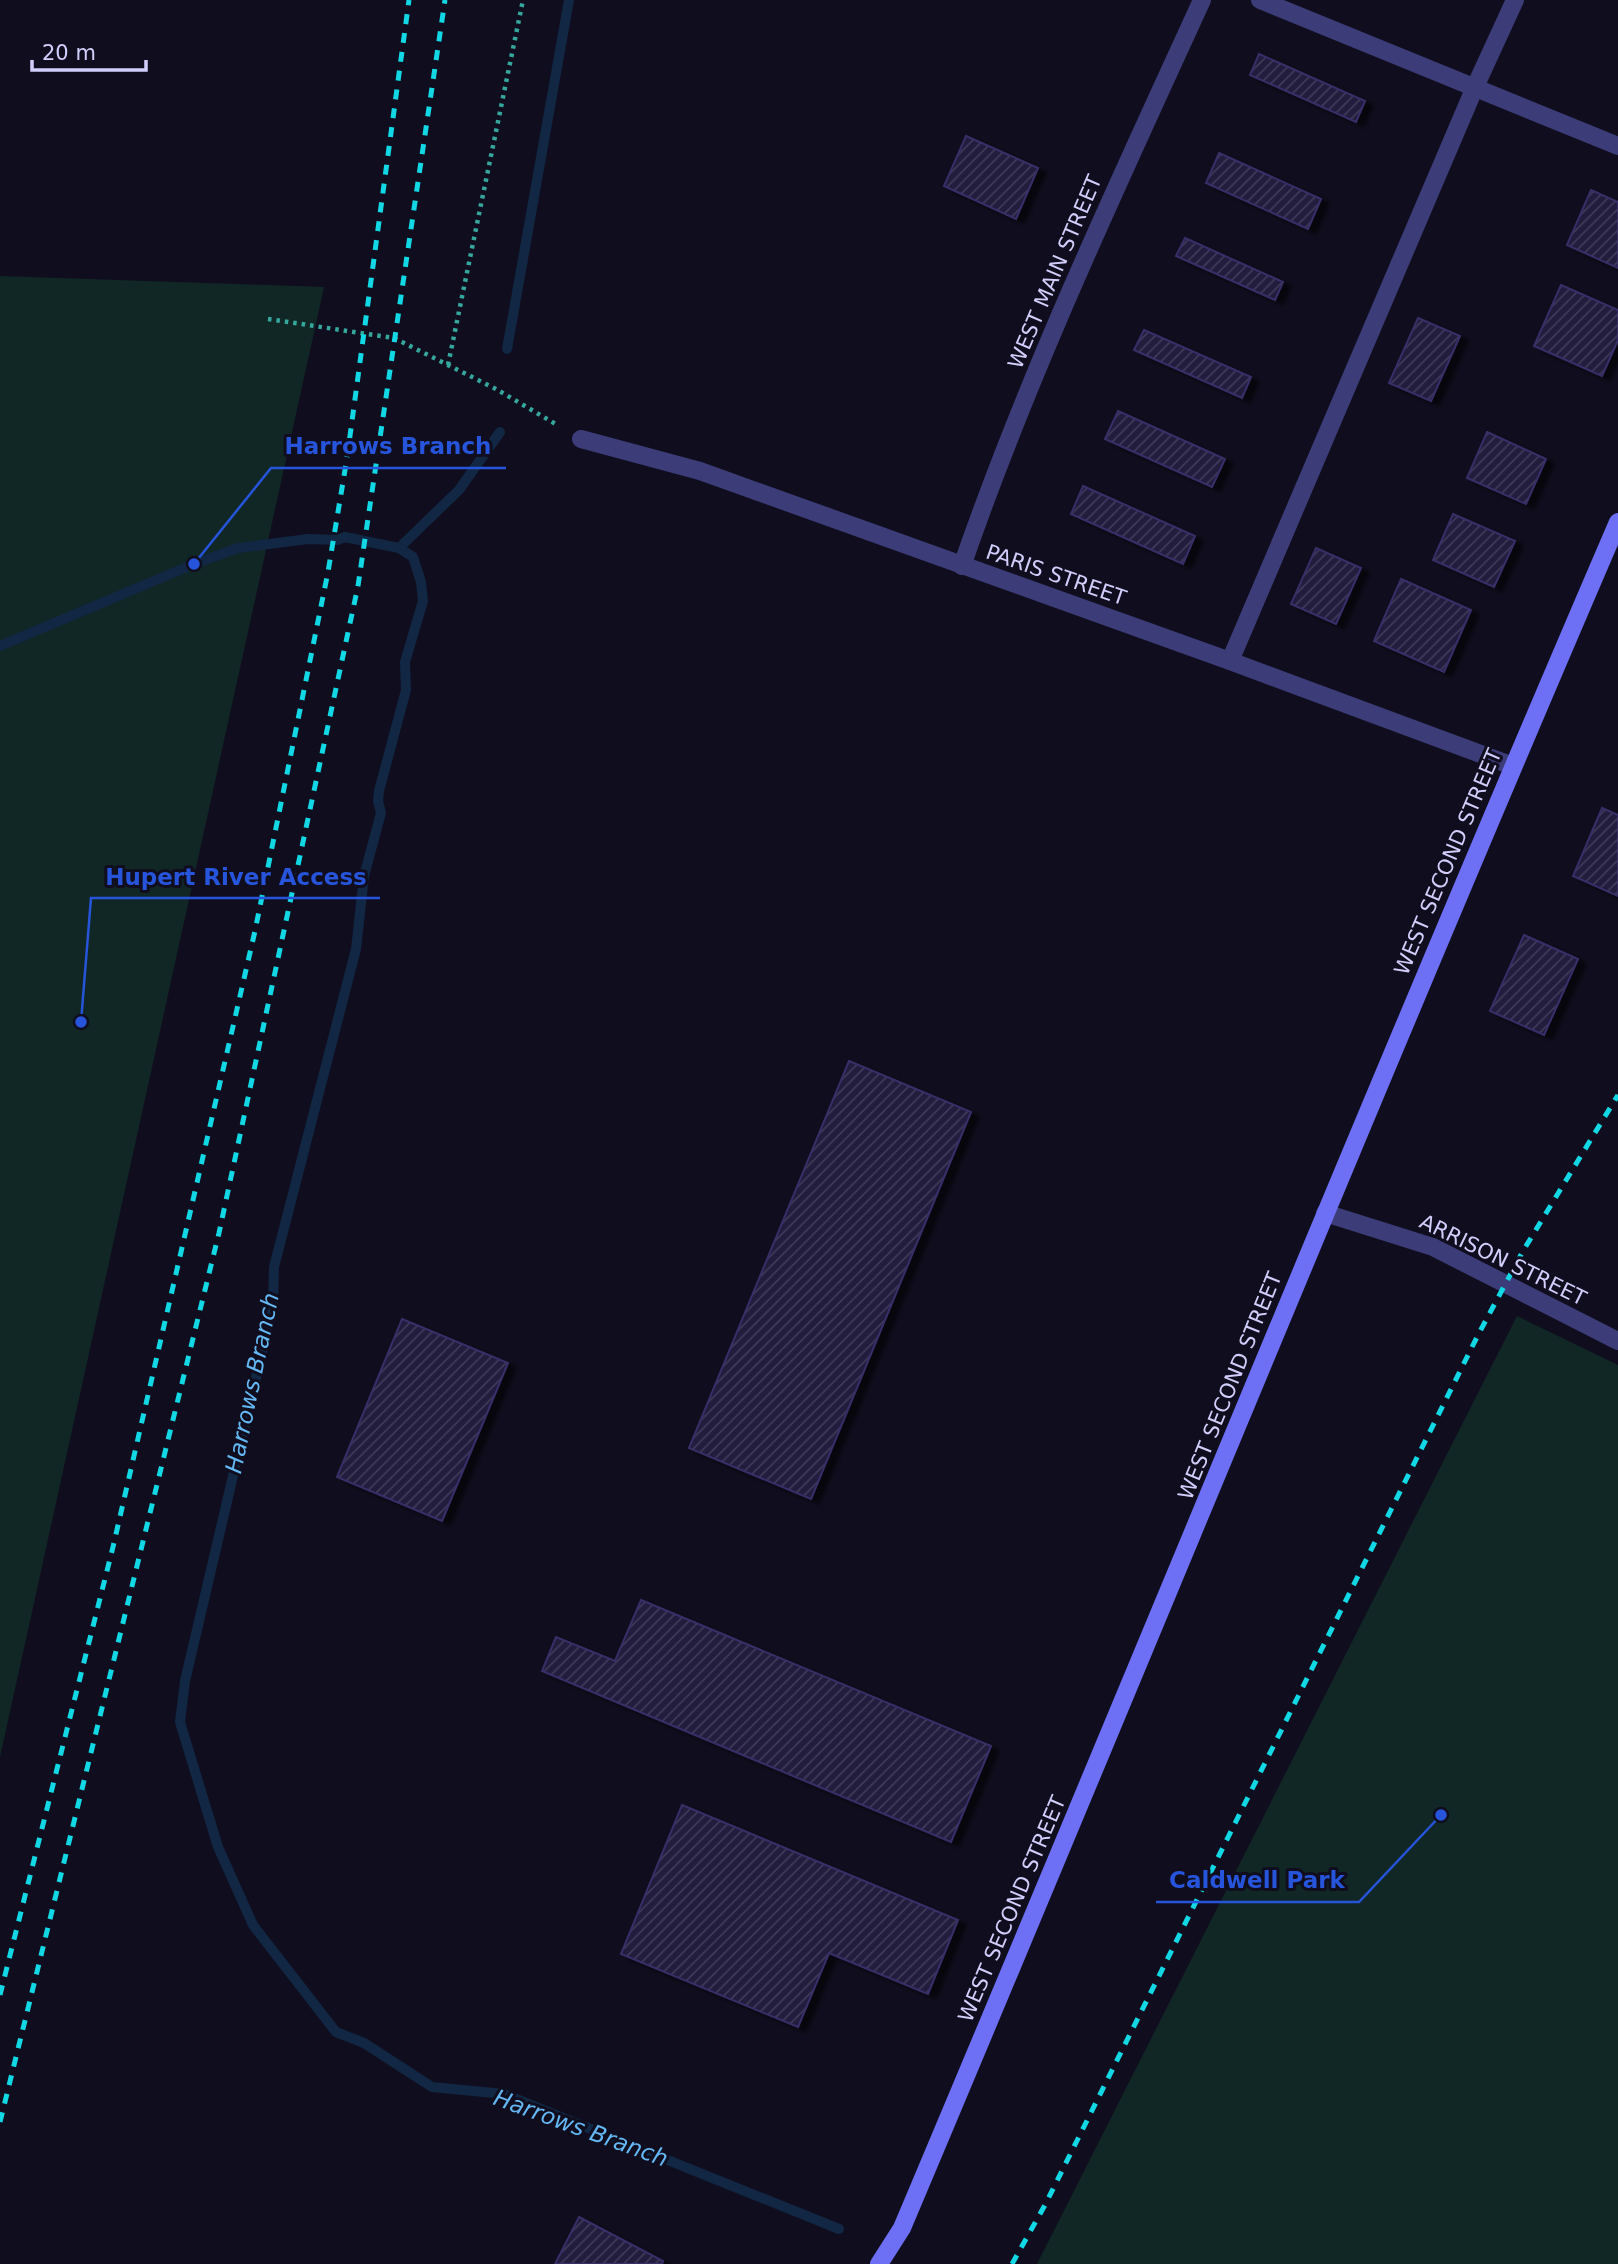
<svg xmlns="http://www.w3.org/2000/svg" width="1618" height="2264" font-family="'DejaVu Sans',sans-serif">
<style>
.park{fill:#112726}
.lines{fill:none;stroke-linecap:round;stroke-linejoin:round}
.stream{stroke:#112743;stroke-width:10}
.building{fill:url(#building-hatch);stroke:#382f68;stroke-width:2;filter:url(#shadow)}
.path{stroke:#36a79c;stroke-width:4.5;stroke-dasharray:3.5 5;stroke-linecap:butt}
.lane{stroke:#3c3c79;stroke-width:18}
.street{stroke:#3c3c79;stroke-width:18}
.secondary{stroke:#6d6ff4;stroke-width:18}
.rail{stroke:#11d8e4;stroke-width:5;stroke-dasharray:10 9;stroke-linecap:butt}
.labels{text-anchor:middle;stroke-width:6;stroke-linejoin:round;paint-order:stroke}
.street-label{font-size:21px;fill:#d2cefb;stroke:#100e1e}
.water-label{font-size:23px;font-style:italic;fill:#64b7f3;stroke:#100e1e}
.leader{fill:none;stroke:#2654da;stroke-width:2.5}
.callout-dot{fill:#2654da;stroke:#100e1e;stroke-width:2.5}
.callout-label{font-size:23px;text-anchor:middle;font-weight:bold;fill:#2654da;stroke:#100e1e;stroke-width:6;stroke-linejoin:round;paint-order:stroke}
</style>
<defs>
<pattern id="building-hatch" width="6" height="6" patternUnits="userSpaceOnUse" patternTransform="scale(1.75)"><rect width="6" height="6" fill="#211b3d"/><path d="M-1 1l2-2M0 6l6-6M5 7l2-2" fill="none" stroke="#403b5a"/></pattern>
<filter id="shadow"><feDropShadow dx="8" dy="4.5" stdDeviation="2" flood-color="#0009"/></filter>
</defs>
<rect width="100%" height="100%" fill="#100e1e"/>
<g class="park">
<path d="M0 276 324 287 0 1757Z"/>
<path d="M1517 1316 1618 1365V2264H1037Z"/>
</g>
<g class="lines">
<g class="stream">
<path d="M507 349 569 0"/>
<path d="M399 548 459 490 500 432"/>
<path d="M0 646 194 564 238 548 308 539 337 540 345 537 399 548 413 557 421 582 423 601 405 662 406 690 379 791 378 801 381 813 364 876 356 949 274 1267 273 1305 185 1681 180 1722 218 1847 253 1925 336 2032 364 2043 432 2087 504 2094 839 2229"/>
</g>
</g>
<g class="building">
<path d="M1259 54 1365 101 1356 122 1250 75Z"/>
<path d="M966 136 1038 168 1016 219 944 186Z"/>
<path d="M1219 153 1321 199 1308 229 1206 183Z"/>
<path d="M1591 190 1618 202V268L1567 245Z"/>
<path d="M1185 238 1283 282 1275 300 1176 256Z"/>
<path d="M1561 285 1618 310V340L1602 376 1534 346Z"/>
<path d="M1418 318 1460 336 1431 401 1389 383Z"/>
<path d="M1144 330 1251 377 1242 398 1134 350Z"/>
<path d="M1118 411 1225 459 1212 487 1105 439Z"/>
<path d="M1487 432 1546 459 1526 504 1467 478Z"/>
<path d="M1083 486 1195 536 1183 564 1071 514Z"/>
<path d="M1453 514 1515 541 1494 587 1433 560Z"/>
<path d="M1316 548 1361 568 1336 624 1291 604Z"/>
<path d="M1401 579 1471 610 1444 672 1374 641Z"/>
<path d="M1602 808 1618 815V896L1573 876Z"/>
<path d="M1524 935 1578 959 1544 1035 1490 1011Z"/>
<path d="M849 1061 971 1112 811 1499 689 1448Z"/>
<path d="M402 1319 508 1363 442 1521 337 1477Z"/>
<path d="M641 1600 991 1746 951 1842 542 1671 556 1637 615 1661Z"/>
<path d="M682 1805 958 1920 928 1994 829 1953 798 2027 621 1954Z"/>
<path d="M579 2217 663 2261 662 2264H555Z"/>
</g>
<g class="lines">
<g class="path">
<path d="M268 319 394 338 496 389 559 426"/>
<path d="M448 365 523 0"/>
</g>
<path class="lane" d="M1230 661 1475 87 1515 0"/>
<g class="street">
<path d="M1260 0 1618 146"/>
<path d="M581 439 700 471 1230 661 1513 766"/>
<path d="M962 566C1029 372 1117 186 1202 0"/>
<path d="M1325 1213 1433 1247 1618 1341"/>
</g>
<path class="secondary" d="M879 2264 902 2228C1142 1660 1374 1089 1618 522"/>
<g class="rail">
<path d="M0 1995 113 1547 255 931 328 572 347 458 409 0"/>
<path d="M0 2122 219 1233 358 586 445 0"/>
<path d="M1012 2264 1045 2205 1478 1335 1523 1251 1618 1095"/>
</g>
</g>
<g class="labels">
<g class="street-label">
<text transform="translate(1055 272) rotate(-67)" y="7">WEST MAIN STREET</text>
<text transform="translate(1056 575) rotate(19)" y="7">PARIS STREET</text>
<text transform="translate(1448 862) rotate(-67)" y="7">WEST SECOND STREET</text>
<text transform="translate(1503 1260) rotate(26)" y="7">ARRISON STREET</text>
<text transform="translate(1230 1386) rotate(-68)" y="7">WEST SECOND STREET</text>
<text transform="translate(1012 1909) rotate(-67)" y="7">WEST SECOND STREET</text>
</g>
<g class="water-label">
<text transform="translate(252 1383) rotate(-78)" y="8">Harrows Branch</text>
<text transform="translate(581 2128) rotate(20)" y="8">Harrows Branch</text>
</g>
</g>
<path class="leader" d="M194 564L271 468H506M81 1022L91 898H380M1441 1815L1359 1902H1156"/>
<g class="callout-dot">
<circle cx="194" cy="564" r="7"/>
<circle cx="81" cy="1022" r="7"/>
<circle cx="1441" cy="1815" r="7"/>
</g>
<g class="callout-label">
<text x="388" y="454">Harrows Branch</text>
<text x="236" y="885">Hupert River Access</text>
<text x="1257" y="1888">Caldwell Park</text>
</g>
<path d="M32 60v10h114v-10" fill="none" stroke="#d2cefb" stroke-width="3.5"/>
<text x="42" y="60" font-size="21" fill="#d2cefb" stroke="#100e1e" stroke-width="5" paint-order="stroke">20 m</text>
</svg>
